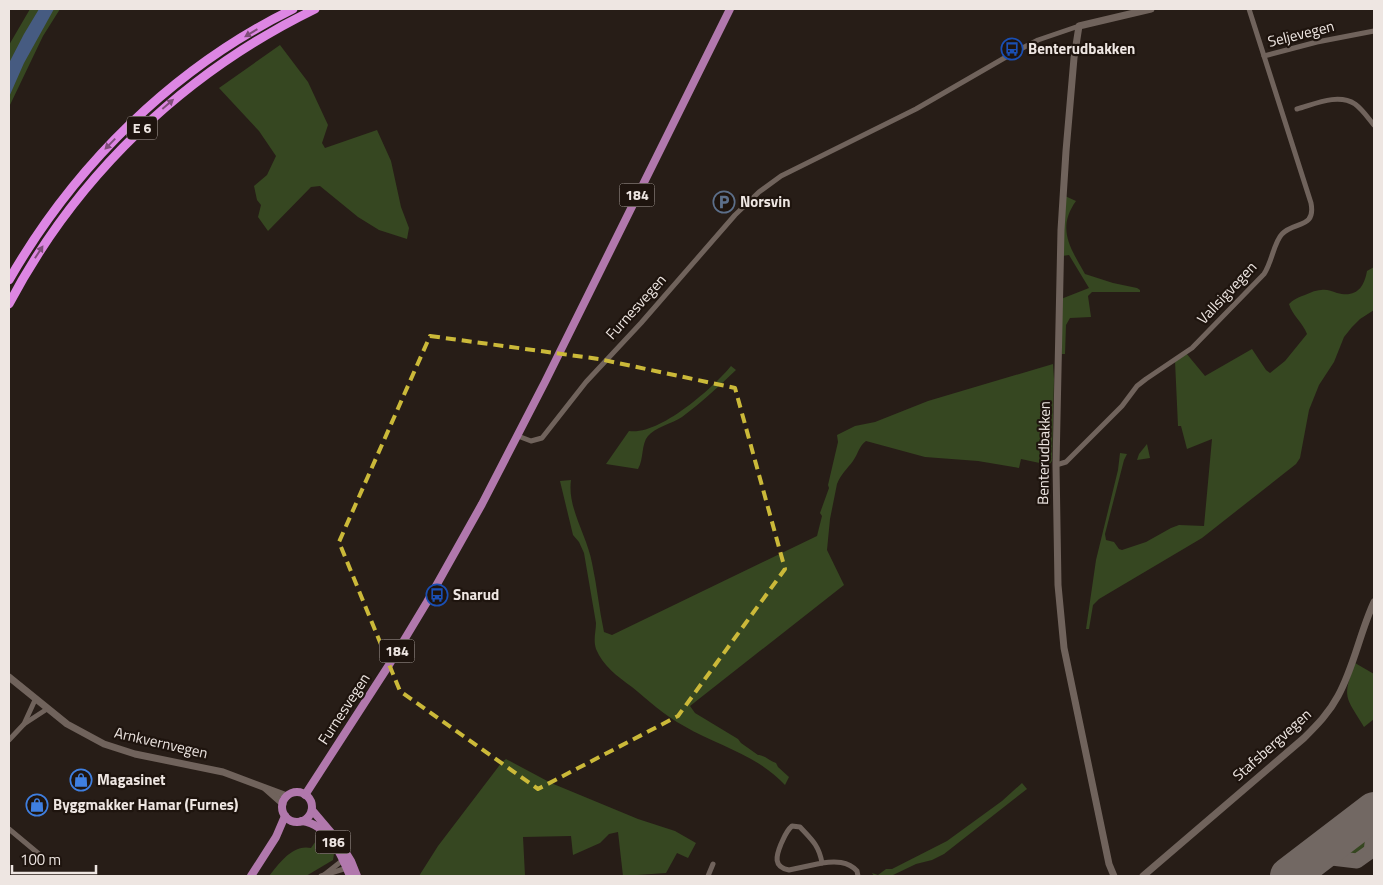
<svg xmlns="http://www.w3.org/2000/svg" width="1383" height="885" font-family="'Titillium Web',sans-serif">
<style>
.green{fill:#364721}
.water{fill:#465b81}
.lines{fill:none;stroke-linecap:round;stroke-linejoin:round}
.taxiway{stroke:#726863;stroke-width:15}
.runway{stroke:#726863;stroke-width:38}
.minor{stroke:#70635c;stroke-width:5}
.secondary{stroke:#70635c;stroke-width:7}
.primary{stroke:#b178ad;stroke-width:8}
.motorway{stroke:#dd86e3;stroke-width:9}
.oneway{fill:#7e4d78}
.marked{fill:none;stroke:#cbb939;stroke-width:4;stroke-dasharray:10 6;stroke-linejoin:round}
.labels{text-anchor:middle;stroke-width:4.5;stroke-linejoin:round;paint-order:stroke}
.shield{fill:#1e140e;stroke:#b0a7a2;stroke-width:1}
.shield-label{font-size:14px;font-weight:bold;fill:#eee6e2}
.street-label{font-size:15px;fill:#eee6e2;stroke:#1e140e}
.poi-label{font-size:15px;font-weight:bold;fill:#eee6e2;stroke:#1e140e;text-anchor:start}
</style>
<rect width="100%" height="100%" fill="#271d17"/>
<g class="green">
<path d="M30 9H60L43 36 9 107V45Z"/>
<path d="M280 45 308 82 328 125 322 143 325 148 377 130 391 161 401 207 409 228 407 239 379 230 358 217 320 186 311 187 268 231 258 217 261 205 257 200 254 186 267 175 276 156 259 131 219 88Z"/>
<path d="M1065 196 1076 201C1056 229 1071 249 1085 274L1113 283 1137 288 1140 290V292H1092L1088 296 1091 317 1070 318 1066 325 1065 354H1062L1061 299 1089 288 1069 255 1062 256Z"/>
<path d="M1374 267V310L1360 319 1352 327 1344 337 1334 362 1319 385 1309 410 1300 458 1296 464 1202 538 1099 599 1093 605 1089 629H1086L1096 560 1118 470 1120 453 1127 454 1124 460 1105 534 1106 540 1114 542 1119 549 1122 550 1146 542 1171 528 1179 525 1204 526 1212 439 1187 449 1181 426H1178L1175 361 1186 353 1205 376 1252 349 1266 370 1270 373 1285 361 1307 334C1303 323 1292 315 1289 304 1293 300 1297 298 1302 296 1308 294 1315 290 1321 290 1327 289 1331 291 1337 293 1356 298 1364 288 1367 271Z"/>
<path d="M1053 364 1054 379 1052 461 1049 465 1021 459 1019 468 978 461 925 457 866 441C859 446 858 454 853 461 847 469 841 474 837 484L830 519 827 550 844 585 690 706 695 713 738 739 741 743 758 755C764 755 770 761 776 763L778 767 789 777 785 785C756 754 720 747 684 726 665 716 648 700 632 687 617 676 603 666 596 649 593 639 596 632 596 623L584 553 579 542 573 535 560 481 571 480C567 508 587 535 592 563 597 586 599 609 604 632L612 635 817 536 822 516 820 513 829 488 828 485 838 442 837 435 855 426 875 422 928 401Z"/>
<path d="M731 366 736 370C719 386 701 403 682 417 673 423 654 428 648 436 641 444 644 459 638 469L606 464 629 431C659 436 713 388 731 366Z"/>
<path d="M1147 444 1150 458 1137 460 1139 454Z"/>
<path d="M1355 663 1374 674V719L1364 727C1345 696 1342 698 1355 663Z"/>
<path d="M506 759 551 783 638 819 675 831 696 843 688 858 677 853 666 873 623 876 618 832 609 834 600 843 573 855 571 836 523 837 525 876H419L438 846 502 762Z"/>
<path d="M1022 783 1027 789 944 854 932 860 916 864 891 876H874L872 873 878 875 886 869H892L947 841 1002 801Z"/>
<path d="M1373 817 1370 846 1354 858 1324 854Z"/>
<path d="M322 837 334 854 333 860 306 876H269C279 864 292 844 311 848L318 838Z"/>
</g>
<path class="water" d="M39 9H54L24 63 9 97V63L24 34Z"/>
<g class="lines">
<path class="taxiway" d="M1315 856 1357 861 1371 851 1374 830"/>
<path class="runway" d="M1289 876 1374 811"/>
<g class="minor">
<path d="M1264 56 1317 42 1374 31"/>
<path d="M1297 109C1315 104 1338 93 1355 104 1363 110 1368 118 1374 125"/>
<path d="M518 436 531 441 542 438 586 382 641 323 735 215 759 192 781 176 916 109 1013 53 1038 40 1079 26"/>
<path d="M1056 465 1066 462 1122 406 1137 386 1146 379 1192 348 1264 274C1272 262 1274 242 1282 234 1294 221 1316 229 1311 203L1249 9"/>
<path d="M24 724 35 700"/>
<path d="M9 740 24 724 47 709"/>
<path d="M792 826 800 827C811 839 819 845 822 863L789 870C773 867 776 856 781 844 784 838 786 831 792 826Z"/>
<path d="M9 829 39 854"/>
<path d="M822 863C835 861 848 861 857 871L858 876"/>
<path d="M324 875 343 860"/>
<path d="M321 876 347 868"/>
<path d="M708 876 713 864"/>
</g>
<g class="secondary">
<path d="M9 677 67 724 104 744 135 754 223 772 287 796"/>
<path d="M266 789 283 804"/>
<path d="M1114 876 1109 864 1064 648 1058 585 1056 465 1061 230 1066 151 1074 58 1079 26 1151 9"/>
<path d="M1143 876 1304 738C1317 725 1329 713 1338 696 1354 667 1360 632 1374 602"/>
</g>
<g class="primary">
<circle cx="297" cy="807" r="15"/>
<path d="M305 795 389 665 427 602 482 504 545 382 730 9"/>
<path d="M312 810 340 843 351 861 357 876"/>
<path d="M302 821C329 825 341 854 350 876"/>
<path d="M251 876 276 837 285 816"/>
</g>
<g class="motorway">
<path d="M9 280C75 165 173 68 293 9"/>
<path d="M9 304C77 175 184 73 315 9"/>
</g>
</g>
<defs><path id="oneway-solid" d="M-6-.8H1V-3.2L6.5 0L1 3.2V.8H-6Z" transform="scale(1.25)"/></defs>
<g class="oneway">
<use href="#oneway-solid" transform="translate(251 33) rotate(149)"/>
<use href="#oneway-solid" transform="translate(168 104) rotate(-41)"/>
<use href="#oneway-solid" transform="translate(110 144) rotate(134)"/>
<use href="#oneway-solid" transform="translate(39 252) rotate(-57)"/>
</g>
<path class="marked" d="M430 336 599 359 735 388 785 569 678 716 538 789 400 691 339 542Z"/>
<defs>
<g id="bus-ring" transform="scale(1.125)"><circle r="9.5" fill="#1e140e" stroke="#1a4fb4" stroke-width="1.5"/><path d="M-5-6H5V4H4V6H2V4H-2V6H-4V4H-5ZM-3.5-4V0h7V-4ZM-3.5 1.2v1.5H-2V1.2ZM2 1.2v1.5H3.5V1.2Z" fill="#1a4fb4"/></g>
<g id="parking-ring" transform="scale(1.125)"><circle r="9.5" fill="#1e140e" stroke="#5c6f8a" stroke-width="1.5"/><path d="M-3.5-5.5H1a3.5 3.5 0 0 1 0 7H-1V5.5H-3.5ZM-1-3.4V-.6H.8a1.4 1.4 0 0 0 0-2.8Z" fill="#5c6f8a"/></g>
<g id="shop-ring" transform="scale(1.125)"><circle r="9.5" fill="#1e140e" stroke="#3f7fe0" stroke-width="1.5"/><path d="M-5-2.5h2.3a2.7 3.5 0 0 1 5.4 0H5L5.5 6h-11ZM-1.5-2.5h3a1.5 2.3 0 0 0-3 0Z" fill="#3f7fe0"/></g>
</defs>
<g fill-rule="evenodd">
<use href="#bus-ring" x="1012" y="49"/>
<use href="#parking-ring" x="724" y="202"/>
<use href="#bus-ring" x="437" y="595"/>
<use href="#shop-ring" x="81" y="780"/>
<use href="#shop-ring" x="37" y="805"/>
</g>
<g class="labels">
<g class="shield">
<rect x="127" y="116.5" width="30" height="23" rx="4"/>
<rect x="619.5" y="183.5" width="35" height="23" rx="4"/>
<rect x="379.5" y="639.5" width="35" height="23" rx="4"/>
<rect x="315.5" y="830.5" width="35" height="23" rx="4"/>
</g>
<g class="shield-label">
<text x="142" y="133">E 6</text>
<text x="637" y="200">184</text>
<text x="397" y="656">184</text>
<text x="333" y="847">186</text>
</g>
<g class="street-label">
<text transform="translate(1301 34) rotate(-14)" y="5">Seljevegen</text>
<text transform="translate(1227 293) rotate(-47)" y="5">Vallsigvegen</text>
<text transform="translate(636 307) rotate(-48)" y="5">Furnesvegen</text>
<text transform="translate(1044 453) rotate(-89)" y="5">Benterudbakken</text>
<text transform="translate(344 709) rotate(-57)" y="5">Furnesvegen</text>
<text transform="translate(161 743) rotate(13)" y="5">Arnkvernvegen</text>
<text transform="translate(1272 745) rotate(-42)" y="5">Stafsbergvegen</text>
</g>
<g class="poi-label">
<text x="1028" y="54">Benterudbakken</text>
<text x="740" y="207">Norsvin</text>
<text x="453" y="600">Snarud</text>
<text x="97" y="785">Magasinet</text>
<text x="53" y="810">Byggmakker Hamar (Furnes)</text>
</g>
</g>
<rect width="1383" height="885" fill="none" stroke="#eee6e2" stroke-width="20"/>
<path d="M12 865v8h84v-8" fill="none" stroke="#eee6e2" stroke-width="2.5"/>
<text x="20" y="865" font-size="15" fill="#eee6e2" stroke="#1e140e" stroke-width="4" paint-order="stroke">100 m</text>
</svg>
